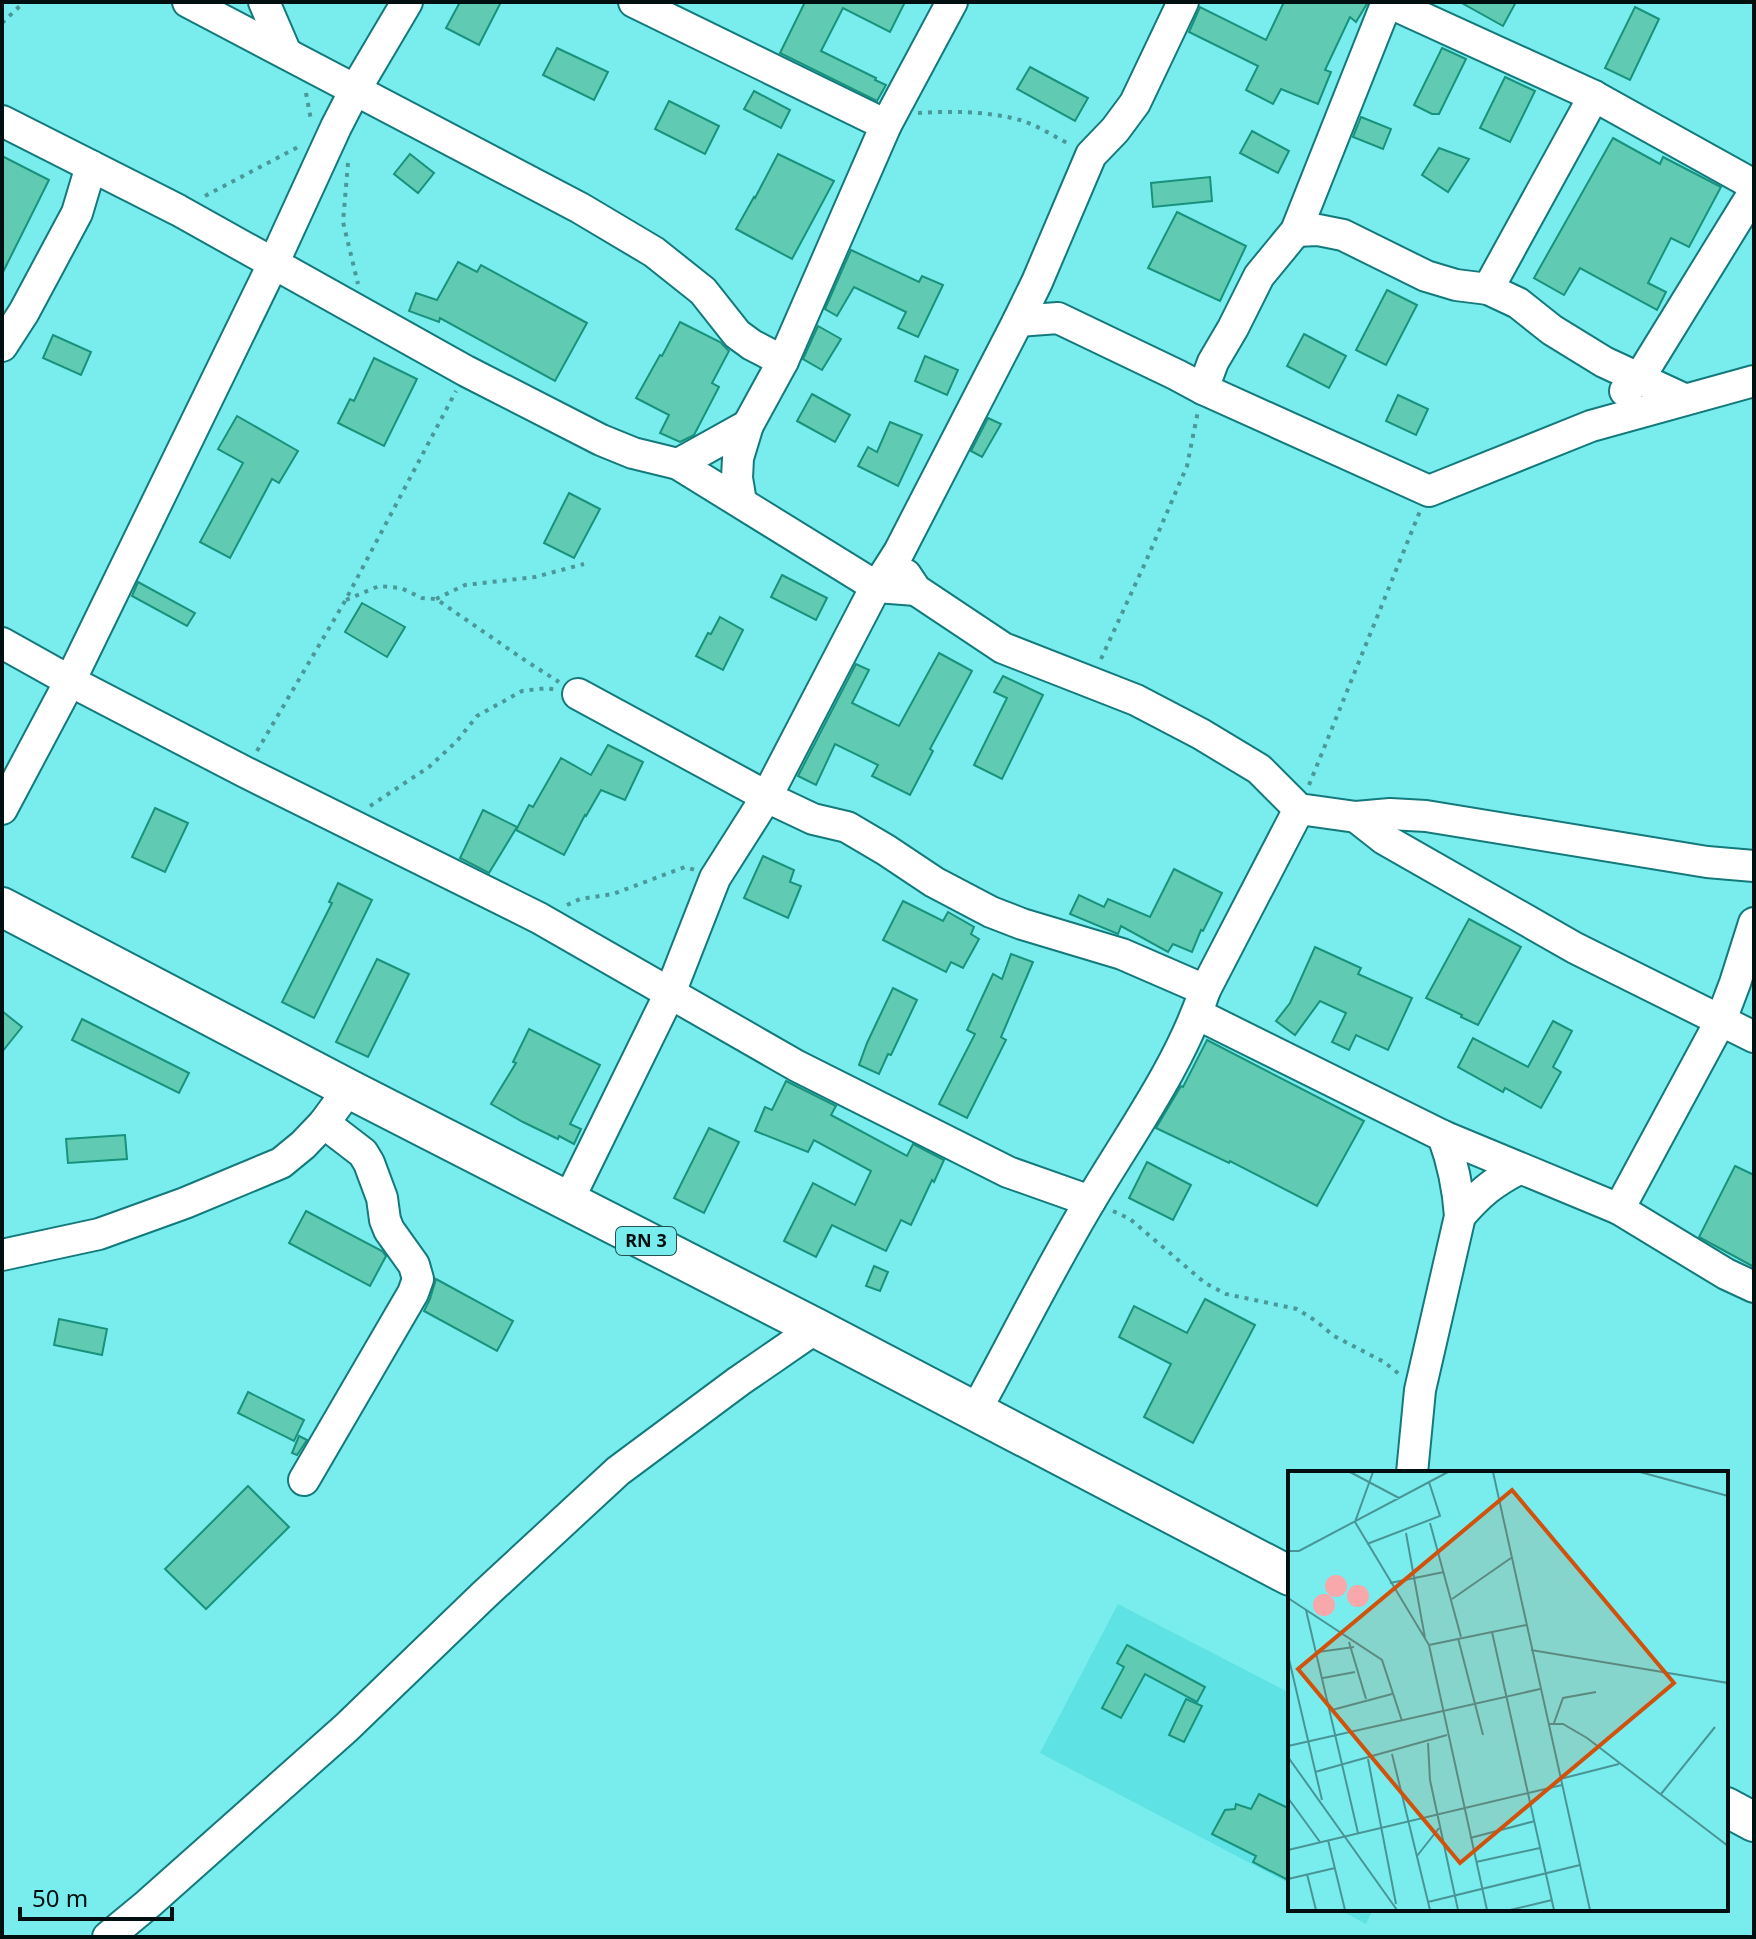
<svg xmlns="http://www.w3.org/2000/svg" width="1756" height="1939" font-family="'Noto Sans',sans-serif">
<style>
.built{fill:#5ee2e3}
.building{fill:#60cbb2;stroke:#18927c;stroke-width:2}
.lines{fill:none;stroke-linecap:round;stroke-linejoin:round}
.minor-casing{stroke:#14797a;stroke-width:34}
.major-casing{stroke:#14797a;stroke-width:42}
.path{stroke:#4a9898;stroke-width:4;stroke-dasharray:4 6;stroke-linecap:butt}
.minor{stroke:#fff;stroke-width:30}
.major{stroke:#fff;stroke-width:38}
.labels{text-anchor:middle;stroke-width:6;stroke-linejoin:round;paint-order:stroke}
.shield{fill:#79edee;stroke:#245253;stroke-width:2}
.shield-label{font-size:18px;font-weight:bold;fill:#001010}
.inset-road{fill:none;stroke:#499595;stroke-width:2}
.view{fill:#d1520c;fill-opacity:0.15;stroke:#d1520c;stroke-width:4}
.inset-edge{fill:none;stroke:#001010;stroke-width:4}
</style>
<rect width="100%" height="100%" fill="#79edee"/>
<g class="built">
<path d="M1118 1604 1290 1693V1884L1040 1753Z"/>
<path d="M1338 1909H1373L1366 1924Z"/>
</g>
<g class="building">
<path d="M460 2H501L479 45 446 28Z"/>
<path d="M805 2H905L890 32 843 8 821 51 876 78 875 80 886 85 877 101 780 53Z"/>
<path d="M1284 2H1368L1356 22 1350 17 1325 70 1331 72 1318 104 1281 89 1273 104 1246 90 1258 66 1189 32 1200 7 1266 40Z"/>
<path d="M1460 2H1516L1503 26Z"/>
<path d="M1635 7 1659 19 1630 80 1605 68Z"/>
<path d="M557 48 608 72 594 100 543 75Z"/>
<path d="M1442 48 1466 59 1439 114H1432L1414 105Z"/>
<path d="M1030 67 1088 98 1075 121 1017 89Z"/>
<path d="M1505 77 1535 91 1510 142 1480 128Z"/>
<path d="M754 91 790 110 781 128 744 109Z"/>
<path d="M669 101 719 126 705 154 655 129Z"/>
<path d="M1361 117 1391 129 1383 149 1353 137Z"/>
<path d="M1252 131 1289 151 1278 173 1240 153Z"/>
<path d="M1613 138 1660 164 1663 157 1721 187 1689 247 1671 238 1648 283 1666 292 1657 310 1580 268 1564 295 1534 278Z"/>
<path d="M1439 148 1469 159 1448 192 1422 175Z"/>
<path d="M410 154 434 173 418 193 394 174Z"/>
<path d="M778 154 834 181 792 259 736 229 754 197 755 198Z"/>
<path d="M2 156 49 180 2 274Z"/>
<path d="M1210 177 1212 201 1153 207 1151 183Z"/>
<path d="M1177 212 1246 246 1220 301 1148 268Z"/>
<path d="M851 250 919 282 922 276 943 285 918 337 898 328 906 312 854 287 837 316 825 309Z"/>
<path d="M458 262 477 272 481 265 587 323 555 381 440 318 439 322 409 311 416 293 437 300Z"/>
<path d="M1387 290 1417 305 1386 365 1356 350Z"/>
<path d="M680 322 720 342 729 351 712 383 719 387 694 435 680 442 660 433 669 415 636 398 660 355 662 356Z"/>
<path d="M818 326 841 339 822 370 803 359Z"/>
<path d="M1304 334 1346 356 1329 388 1287 366Z"/>
<path d="M53 335 91 352 81 375 43 358Z"/>
<path d="M925 356 958 370 947 395 915 381Z"/>
<path d="M374 358 417 379 384 446 338 423 350 399 354 401Z"/>
<path d="M812 394 850 415 835 442 797 421Z"/>
<path d="M1398 395 1428 409 1416 435 1386 421Z"/>
<path d="M237 416 298 451 279 483 272 479 230 558 200 542 243 463 218 449Z"/>
<path d="M988 418 1001 424 982 457 971 451Z"/>
<path d="M890 422 922 435 898 486 858 466 868 447 877 452Z"/>
<path d="M569 493 600 509 574 558 544 543Z"/>
<path d="M782 575 827 598 816 620 771 597Z"/>
<path d="M138 582 195 613 187 626 132 596Z"/>
<path d="M362 603 405 627 387 657 345 632Z"/>
<path d="M720 617 743 630 723 670 696 656 708 633 711 634Z"/>
<path d="M939 653 972 671 930 749 933 751 910 795 872 776 878 765 835 744 816 785 798 776 856 664 869 670 852 703 899 726Z"/>
<path d="M1003 676 1043 695 1002 779 974 765 1007 698 994 692Z"/>
<path d="M608 745 643 762 625 800 601 790 586 816 585 815 564 855 516 830 529 805 533 807 561 758 591 775Z"/>
<path d="M155 808 188 823 165 872 132 857Z"/>
<path d="M483 810 517 827 489 873 460 858Z"/>
<path d="M763 856 794 870 790 882 801 886 788 918 744 898Z"/>
<path d="M1174 869 1222 893 1203 931 1201 930 1192 952 1173 944 1168 952 1121 926 1118 934 1070 914 1079 895 1104 907 1108 899 1150 917Z"/>
<path d="M338 883 372 900 314 1018 282 1002 332 903 329 902Z"/>
<path d="M903 901 943 921 948 912 974 927 971 934 979 939 963 968 951 962 946 972 883 940Z"/>
<path d="M1469 919 1521 947 1478 1025 1461 1017 1462 1015 1426 998Z"/>
<path d="M1315 947 1361 968 1358 974 1412 998 1388 1050 1356 1035 1349 1050 1332 1042 1346 1013 1320 1001 1295 1035 1276 1021 1290 1003Z"/>
<path d="M1011 954 1033 962 1001 1037 1006 1040 967 1118 939 1104 975 1034 967 1030 993 974 1002 979Z"/>
<path d="M377 959 409 974 368 1057 336 1042Z"/>
<path d="M893 988 917 1000 891 1055 888 1054 879 1074 859 1065 867 1043Z"/>
<path d="M2 1011 22 1027 2 1052Z"/>
<path d="M82 1019 189 1073 179 1093 72 1040Z"/>
<path d="M1553 1021 1572 1031 1553 1067 1561 1072 1541 1108 1505 1088 1503 1092 1458 1067 1473 1038 1528 1067Z"/>
<path d="M529 1029 600 1065 570 1124 581 1129 574 1144 559 1136 558 1139 523 1122 491 1104 516 1063 513 1062Z"/>
<path d="M1207 1040 1364 1121 1317 1206 1230 1161 1229 1163 1156 1128 1181 1086 1183 1087Z"/>
<path d="M786 1081 836 1106 831 1115 907 1156 913 1144 944 1160 934 1182 932 1180 911 1225 901 1220 886 1251 832 1225 816 1257 784 1241 813 1183 855 1205 871 1171 814 1140 808 1152 755 1131 765 1107 772 1110Z"/>
<path d="M709 1128 739 1142 704 1213 674 1198Z"/>
<path d="M125 1135 127 1159 68 1163 66 1139Z"/>
<path d="M1147 1162 1191 1185 1173 1220 1129 1198Z"/>
<path d="M1735 1166 1754 1175V1267L1699 1237Z"/>
<path d="M306 1211 382 1251 386 1256 370 1286 289 1243Z"/>
<path d="M874 1266 888 1272 880 1291 866 1286Z"/>
<path d="M436 1279 513 1321 497 1351 424 1311 430 1299Z"/>
<path d="M1205 1299 1255 1325 1193 1443 1144 1417 1171 1364 1119 1337 1134 1306 1187 1333Z"/>
<path d="M59 1319 107 1329 102 1355 54 1345Z"/>
<path d="M248 1392 304 1420 294 1441 238 1413Z"/>
<path d="M299 1436 307 1440 297 1455 292 1453Z"/>
<path d="M248 1486 289 1527 206 1609 165 1569Z"/>
<path d="M1127 1645 1205 1687 1197 1702 1145 1674 1121 1718 1102 1708 1124 1667 1117 1663Z"/>
<path d="M1186 1699 1202 1706 1184 1742 1169 1735Z"/>
<path d="M1259 1794 1290 1809V1881L1253 1862 1256 1856 1212 1834 1225 1810 1235 1809 1236 1804 1251 1809Z"/>
</g>
<g class="lines">
<g class="minor-casing">
<g id="minor">
<path d="M188 2 580 208 654 252 703 291 737 334 752 345 783 361"/>
<path d="M264 2 286 53"/>
<path d="M634 2 886 125"/>
<path d="M1388 2 1594 96 1754 185"/>
<path d="M2 121 178 210 466 371 601 440 633 453 678 464 877 587 916 590"/>
<path d="M1296 231 1318 230 1343 235 1426 276 1456 285 1488 289 1518 303 1552 330 1604 362 1684 399"/>
<path d="M1488 289 1594 96"/>
<path d="M1018 321 1058 318 1177 375 1203 389 1429 491 1591 426 1754 381"/>
<path d="M2 346 24 312 77 213 91 166"/>
<path d="M1203 389 1213 362 1233 328 1259 276 1296 231 1387 2"/>
<path d="M1625 391 1640 377 1754 192"/>
<path d="M678 464 748 425"/>
<path d="M741 502 737 478 738 458 748 425 783 361 886 125 952 2"/>
<path d="M906 575 916 590 1003 648 1136 700 1201 734 1259 769 1299 809 1356 817 1390 814 1426 816 1707 862 1754 866"/>
<path d="M2 643 70 681 245 772 539 918 797 1066 1008 1172 1090 1201"/>
<path d="M578 694 777 802 813 819 847 827 886 850 934 882 991 912 1022 924 1122 954 1205 990"/>
<path d="M2 809 70 681 274 262 336 127 355 90 407 2"/>
<path d="M1356 817 1384 839 1575 948 1754 1037"/>
<path d="M1197 1014 1443 1136 1619 1209 1726 1274 1754 1287"/>
<path d="M568 1201 670 993 715 878 767 796 871 596 899 552 1018 321 1037 282 1091 155 1115 130 1135 103 1183 2"/>
<path d="M1619 1209 1721 1020 1735 983 1754 923"/>
<path d="M1460 1216C1479 1194 1493 1182 1519 1169"/>
<path d="M2 1255 99 1234 185 1203 281 1163 303 1145 324 1123 349 1089"/>
<path d="M975 1412C1014 1341 1050 1268 1092 1198 1132 1131 1180 1065 1205 990L1299 809"/>
<path d="M1412 1473 1420 1390 1460 1216C1458 1187 1453 1163 1443 1136"/>
<path d="M304 1480 413 1293 418 1279 414 1265 389 1230 385 1220 382 1198 369 1163 363 1153 324 1123"/>
<path d="M108 1937 148 1904 346 1728 485 1594 618 1471 739 1381 816 1328"/>
</g>
</g>
<g class="major-casing">
<g id="major">
<path d="M2 907 349 1089 816 1328 1290 1576"/>
<path d="M1726 1807 1754 1822"/>
</g>
</g>
<g class="path">
<path d="M2 23 24 2"/>
<path d="M306 93 311 120"/>
<path d="M918 113C952 111 987 111 1020 120 1037 125 1055 137 1071 145"/>
<path d="M348 163 343 222 358 284"/>
<path d="M205 196 300 146"/>
<path d="M436 599 465 585 535 577 584 564"/>
<path d="M346 600 379 586 401 588 422 598 436 599 526 661 559 682"/>
<path d="M1101 659 1146 561 1187 466 1198 411"/>
<path d="M257 751 345 601 456 391"/>
<path d="M1309 785 1420 511"/>
<path d="M370 806 429 767 457 741 477 716 522 691 547 688 556 690"/>
<path d="M567 905 580 899 613 894 685 867 695 870"/>
<path d="M1113 1211 1130 1219 1205 1283 1226 1294 1297 1309 1316 1321 1334 1336 1384 1362 1399 1374"/>
</g>
<use href="#minor" class="minor"/>
<use href="#major" class="major"/>
</g>
<g class="labels">
<rect class="shield" x="616" y="1227" width="60" height="28" rx="6"/>
<g class="shield-label">
<text x="646" y="1247">RN 3</text>
</g>
</g>
<g transform="translate(1288 1471)">
<rect width="440" height="440" fill="#79edee"/>
<path d="M37 115a11 11 0 1 1 22 0a11 11 0 1 1-22 0ZM59 125a11 11 0 1 1 22 0a11 11 0 1 1-22 0ZM25 134a11 11 0 1 1 22 0a11 11 0 1 1-22 0Z" fill="#f8a7ab"/>
<path class="inset-road" d="M62 1 111 27M85 1 67 51 141 174 199 439M205 1 302 439M352 1 440 25M142 52 173 166M118 62 137 167M79 73 152 45 141 11M0 80H11L160 1M102 112 156 101M0 127 94 189 114 250M164 128 223 87M18 139 70 362M204 161 266 439M170 167 195 264M61 171 78 228M141 174 238 154M243 179 440 212M30 181 66 176M0 184 34 329M35 207 67 201M44 239 104 223M266 252 275 227 308 221M260 253H275L299 267 440 375M140 272 142 309 170 439M0 275 252 218M104 283 142 439M0 286 109 439M80 288 108 433M27 301 159 264M272 308 331 293M373 323 427 256M0 327 32 371M182 367 247 350M40 369 57 439M0 379 274 314M129 385 151 357M188 391 252 377M19 403 28 439M0 408 47 397M140 431 292 394M222 439 264 429"/>
<path class="view" d="M224 19 386 212 172 392 10 198Z"/>
<rect width="440" height="440" class="inset-edge"/>
</g>
<rect width="1756" height="1939" fill="none" stroke="#001010" stroke-width="8"/>
<path d="M20 1907v12h152v-12" fill="none" stroke="#001010" stroke-width="4"/>
<text x="32" y="1907" font-size="24" fill="#001010" stroke="#79edee" stroke-width="6" paint-order="stroke">50 m</text>
</svg>
